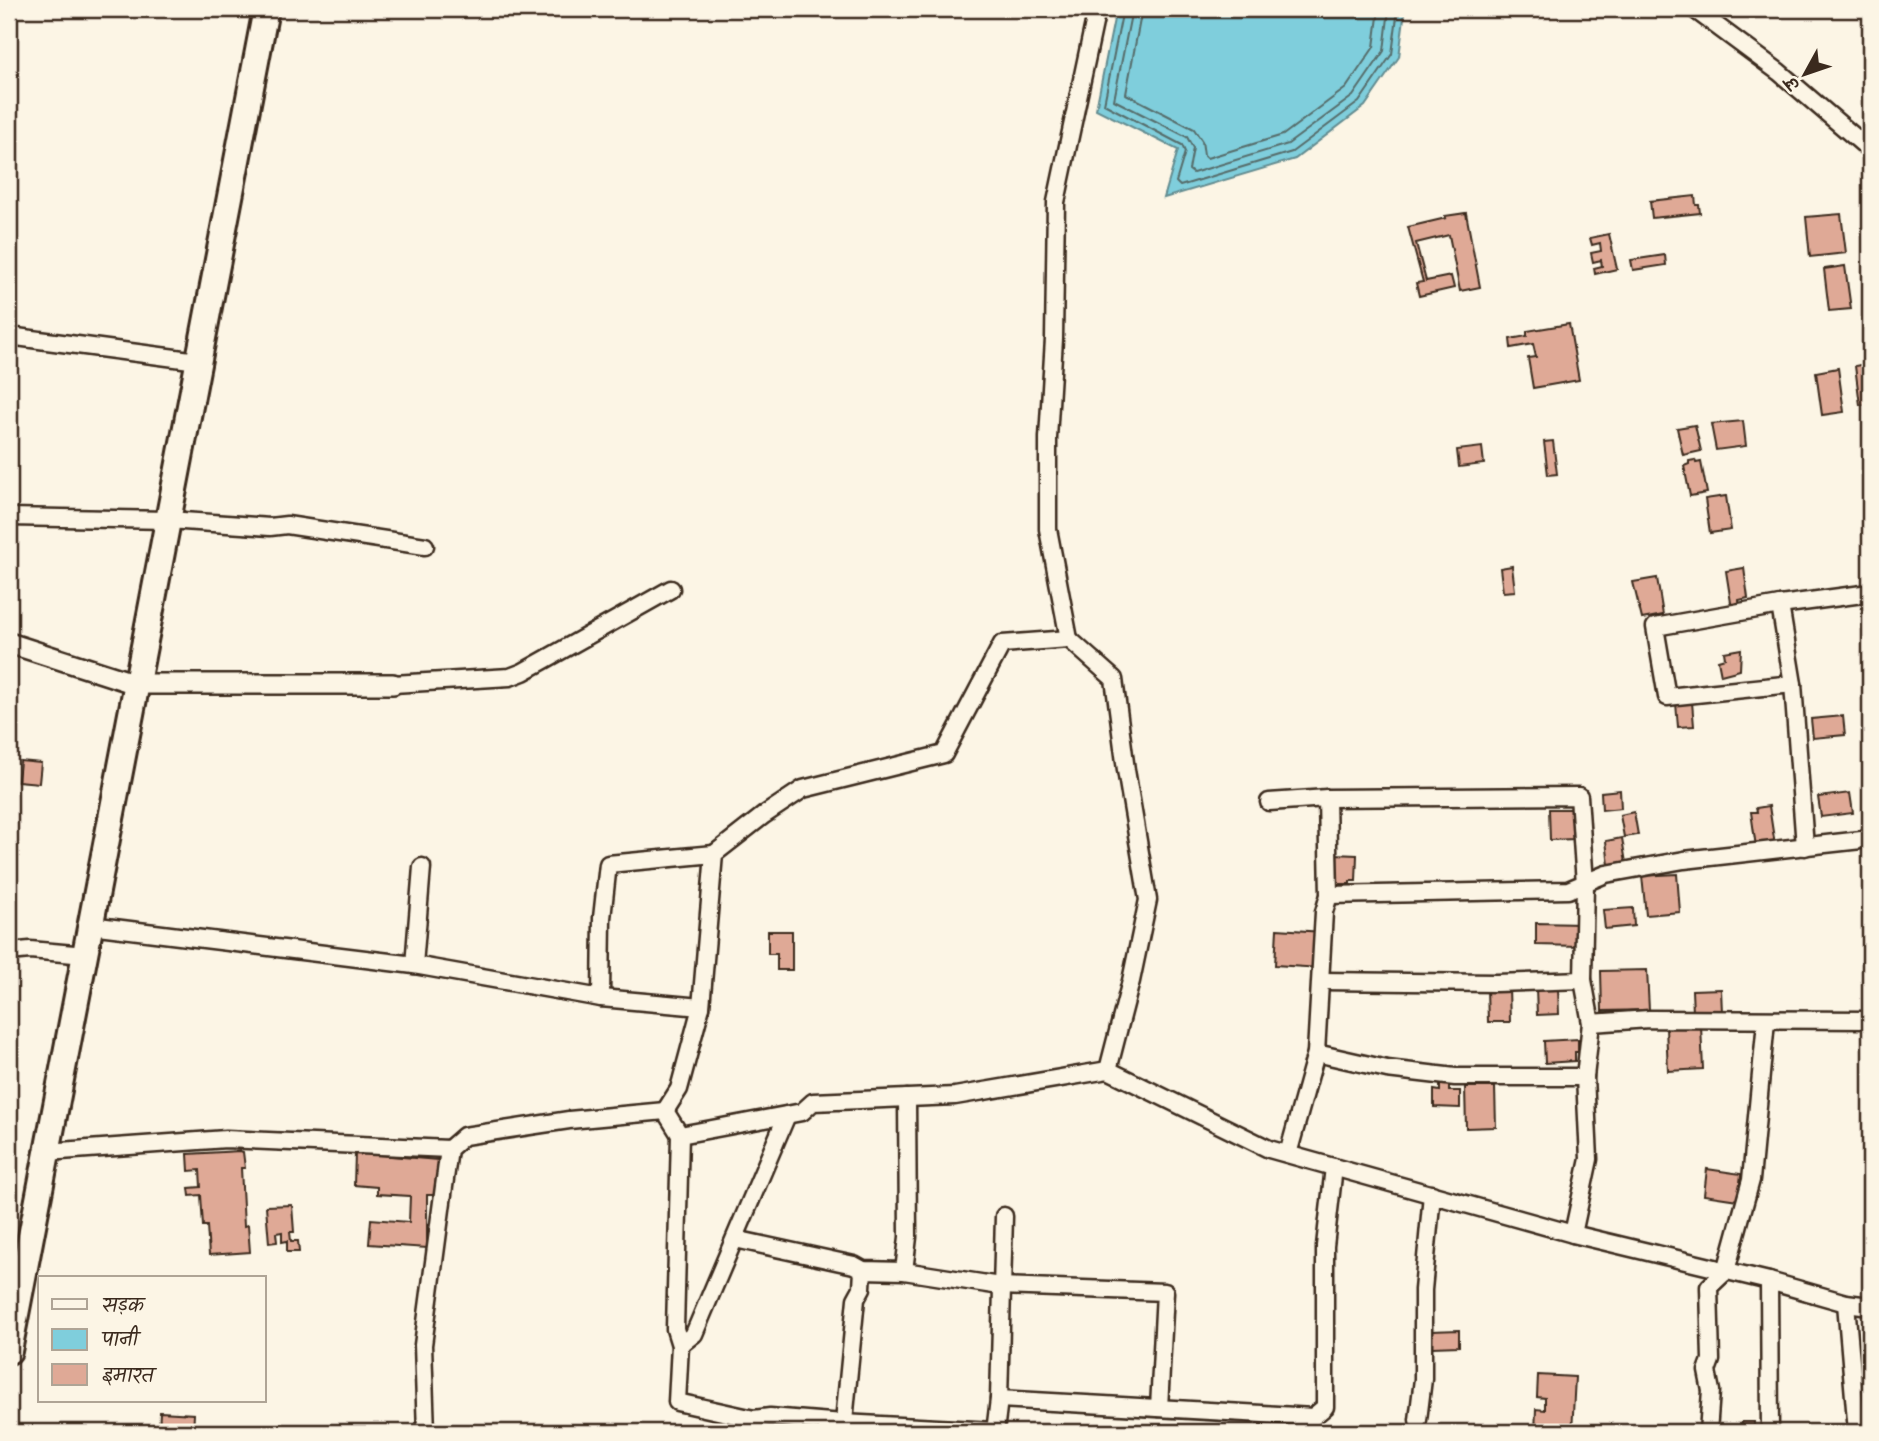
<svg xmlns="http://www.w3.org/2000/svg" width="1879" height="1441" font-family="Kalam,'Playpen Sans Deva',sans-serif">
<rect width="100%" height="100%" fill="#fcf5e5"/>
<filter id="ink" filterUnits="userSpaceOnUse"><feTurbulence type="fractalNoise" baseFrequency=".0143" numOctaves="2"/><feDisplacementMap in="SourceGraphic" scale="14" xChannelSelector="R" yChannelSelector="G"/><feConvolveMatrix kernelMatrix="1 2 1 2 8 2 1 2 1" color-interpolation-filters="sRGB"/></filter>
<g filter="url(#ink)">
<!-- water -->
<path fill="#7fcedc" stroke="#648c90" stroke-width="2" d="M1116 9H1404L1405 10 1399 57 1365 106 1295 159 1164 198 1178 150 1096 109Z"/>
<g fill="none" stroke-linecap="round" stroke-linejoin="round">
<!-- shore -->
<g stroke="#566c6a" stroke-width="2">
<path d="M1123 9 1104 104 1182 145 1185 152 1176 182 1180 186 1292 152 1359 102 1392 54 1398 9"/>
<path d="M1132 9 1114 100 1187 137 1193 148 1189 170 1193 173 1288 144 1353 96 1384 51 1389 9"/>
<path d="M1142 9 1126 94 1194 129 1202 141 1204 155 1207 158 1283 135 1346 88 1374 47 1379 9"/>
</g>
</g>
<!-- building -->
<g fill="#dfa996" stroke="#3b2a1e" stroke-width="2">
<path d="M1695 196 1696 205H1699L1700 213 1652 218 1650 201Z"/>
<path d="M1466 213 1480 287 1460 291 1449 235 1416 243 1426 281 1451 276 1454 288 1419 296 1416 283 1423 282 1408 227 1446 218 1445 216Z"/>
<path d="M1841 214 1846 253 1810 257 1806 217Z"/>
<path d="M1609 234 1617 269 1595 274 1594 268 1602 266 1601 260 1593 262 1591 253 1601 251 1600 243 1592 245 1590 238Z"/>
<path d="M1665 255 1666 265 1633 270 1631 260Z"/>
<path d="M1845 266 1851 309 1829 311 1824 269Z"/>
<path d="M1569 324 1579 380 1533 388 1528 358 1536 357 1533 344 1511 348 1510 339 1527 336V331Z"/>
<path d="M1870 363V404L1860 405 1855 366Z"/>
<path d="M1838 368 1844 412 1822 415 1816 372Z"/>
<path d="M1743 421 1746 446 1716 450 1711 424Z"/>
<path d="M1695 425 1701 451 1683 455 1677 428Z"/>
<path d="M1553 441 1557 474 1548 475 1544 442Z"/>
<path d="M1482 447 1484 464 1459 467 1457 450Z"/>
<path d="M1695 460 1696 463 1701 462 1707 493 1690 496 1684 466 1689 464V461Z"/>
<path d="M1726 496 1731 530 1710 533 1705 499Z"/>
<path d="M1512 566 1515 591 1503 592 1500 568Z"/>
<path d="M1744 568 1748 598 1739 600 1740 608 1732 609 1726 571Z"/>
<path d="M1657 578 1663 615 1642 619 1633 582Z"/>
<path d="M1741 649 1740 670 1721 675 1718 660 1725 658 1724 652Z"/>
<path d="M1692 702 1694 726 1678 727 1676 703Z"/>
<path d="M1843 716 1845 735 1813 738 1811 719Z"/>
<path d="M20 761 41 763 39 783 18 781Z"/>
<path d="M1620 790 1621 808 1602 810 1601 792Z"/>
<path d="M1850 793 1853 813 1821 817 1818 797Z"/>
<path d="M1769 806 1775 845 1756 847 1751 812H1757L1756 808Z"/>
<path d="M1549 809H1574L1575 839 1550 840Z"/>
<path d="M1634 812 1638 835 1624 837 1620 815Z"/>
<path d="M1622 838 1626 863 1609 865 1606 841Z"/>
<path d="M1334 854 1357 855 1356 881H1350V884H1337V870H1334Z"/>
<path d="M1677 874 1680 912 1646 915 1642 876Z"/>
<path d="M1633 908 1634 926 1605 929 1603 910Z"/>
<path d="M1536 923 1581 924 1580 946 1536 945Z"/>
<path d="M1277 929 1323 932 1320 968 1275 965Z"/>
<path d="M768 931H792V970H777V954H768Z"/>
<path d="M1647 970 1649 1010 1602 1011 1601 971Z"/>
<path d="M1509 987 1510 1022H1488L1487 988Z"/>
<path d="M1558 987 1559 1014 1537 1015 1536 988Z"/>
<path d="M1721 989 1722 1012 1693 1013 1692 990Z"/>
<path d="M1701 1026 1703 1069 1668 1071 1666 1028Z"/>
<path d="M1578 1039V1052H1575V1061L1545 1063 1544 1041Z"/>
<path d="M1440 1084 1449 1085V1091H1460V1108L1434 1107V1090L1440 1091Z"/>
<path d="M1465 1087H1495L1496 1127 1466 1128Z"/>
<path d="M240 1151 243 1152 245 1168H241L244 1226 248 1225 250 1252 209 1255 207 1226H203L201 1195 190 1196 189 1188 201 1187 200 1170 189 1171 188 1154Z"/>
<path d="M355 1153 438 1160 436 1195H427V1248L369 1244 371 1219 409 1222 410 1196 377 1194V1187L354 1185Z"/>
<path d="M1707 1169 1741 1174 1738 1200 1704 1195Z"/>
<path d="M292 1205 294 1232H290L291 1241H298L299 1252H287V1241L282 1242V1232L276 1233 277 1242 269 1243 266 1206Z"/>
<path d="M1459 1330V1346L1432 1347 1431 1331Z"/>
<path d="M1538 1375 1575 1377 1572 1432H1535L1536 1409 1545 1410V1398L1537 1397Z"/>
<path d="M160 1412 194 1414 193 1432H159Z"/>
<path d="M1742 1422H1754V1429H1768V1432H1738V1429L1742 1430Z"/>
</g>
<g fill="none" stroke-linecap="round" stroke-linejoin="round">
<!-- minor casing -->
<g stroke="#3b2a1e" stroke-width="21">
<g id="minor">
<path d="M1694 9 1779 72 1870 150"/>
<path d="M9 336 198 361"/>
<path d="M9 517 168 520 270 527 287 525 425 546"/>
<path d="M1780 605 1793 684 1805 847"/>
<path d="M1069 639 1048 529V438L1054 339 1056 202 1097 9"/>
<path d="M393 684 510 677 523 672 671 589"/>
<path d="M1793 684 1667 697 1655 627 1780 605 1870 593"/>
<path d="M1269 802 1327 798 1579 796 1585 884 1583 980 1591 1023 1585 1077 1589 1159 1573 1234"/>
<path d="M1329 895 1568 890 1606 874 1684 860 1870 839"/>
<path d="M90 925 414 965 601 998 701 1007"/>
<path d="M9 952 30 950 85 955"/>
<path d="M414 965 422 867"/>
<path d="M1321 981 1496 983 1583 980"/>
<path d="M601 998 602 918 608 864 714 854"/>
<path d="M1591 1023 1649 1019 1870 1020"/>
<path d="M1316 1053 1387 1069 1455 1077H1585"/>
<path d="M665 1111 679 1089 701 1007 714 854 764 815 803 789 944 754 1002 644 1069 639 1114 679 1126 770 1148 900 1131 981 1108 1070"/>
<path d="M680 1135 675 1329 680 1345 677 1402 754 1419 770 1417 843 1423 995 1431"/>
<path d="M47 1152 226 1139 449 1149"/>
<path d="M1288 1154 1316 1053 1324 912 1329 895 1327 798"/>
<path d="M735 1239 854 1265 863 1270 904 1271 1000 1286 1165 1292 1159 1408"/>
<path d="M904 1271 908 1237 907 1098"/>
<path d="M1769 1281 1770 1432"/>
<path d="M1846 1303 1857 1432"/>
<path d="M680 1345 694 1334 787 1115"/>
<path d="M999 1399 1313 1417 1325 1407V1246L1334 1167"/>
<path d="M1418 1420 1423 1379V1290L1432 1194"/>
<path d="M426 1432 423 1345 449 1149 464 1136 569 1120 665 1111 680 1135 802 1112 813 1102 955 1096 1108 1070 1269 1149 1573 1234 1769 1281 1846 1303 1870 1306"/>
<path d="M843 1432 856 1299 862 1288 863 1270"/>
<path d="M995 1432 999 1399 1004 1216"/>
<path d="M1708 1432 1711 1391 1707 1371 1711 1360 1709 1287 1726 1271 1751 1180 1766 1021"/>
</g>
</g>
<!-- tertiary casing -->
<g stroke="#3b2a1e" stroke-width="24">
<path id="tertiary" d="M9 643 136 684H393"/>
</g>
<!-- primary casing -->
<g stroke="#3b2a1e" stroke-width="30">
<path id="primary" d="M9 1351 266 9"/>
</g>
<!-- minor -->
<use href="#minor" stroke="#fcf5e5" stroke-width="16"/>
<!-- tertiary -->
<use href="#tertiary" stroke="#fcf5e5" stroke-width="19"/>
<!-- primary -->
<use href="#primary" stroke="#fcf5e5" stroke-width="24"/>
</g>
</g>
<!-- margin -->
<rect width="1879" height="1441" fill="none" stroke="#fcf5e5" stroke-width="35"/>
<rect x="18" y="18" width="1844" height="1406" fill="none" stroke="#3b2a1e" stroke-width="2.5" filter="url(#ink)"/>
<!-- legend -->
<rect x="38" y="1276" width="228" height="126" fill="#fcf5e5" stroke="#afa495" stroke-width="2"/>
<rect x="52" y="1299" width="35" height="10" fill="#fcf5e5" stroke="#afa495" stroke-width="2"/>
<text x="102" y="1312" font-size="21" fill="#3b2a1e">सड़क</text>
<rect x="52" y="1329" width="35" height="21" fill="#7fcedc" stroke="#afa495" stroke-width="2"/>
<text x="102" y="1346" font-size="21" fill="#3b2a1e">पानी</text>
<rect x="52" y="1364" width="35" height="21" fill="#dfa996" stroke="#afa495" stroke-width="2"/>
<text x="102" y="1382" font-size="21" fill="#3b2a1e">इमारत</text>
<!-- north arrow -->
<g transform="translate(1805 74) rotate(230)" stroke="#fcf5e5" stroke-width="5" paint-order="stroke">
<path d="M0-5L12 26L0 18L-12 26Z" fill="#3b2a1e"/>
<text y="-10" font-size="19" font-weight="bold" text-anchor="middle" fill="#3b2a1e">उ</text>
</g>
</svg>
